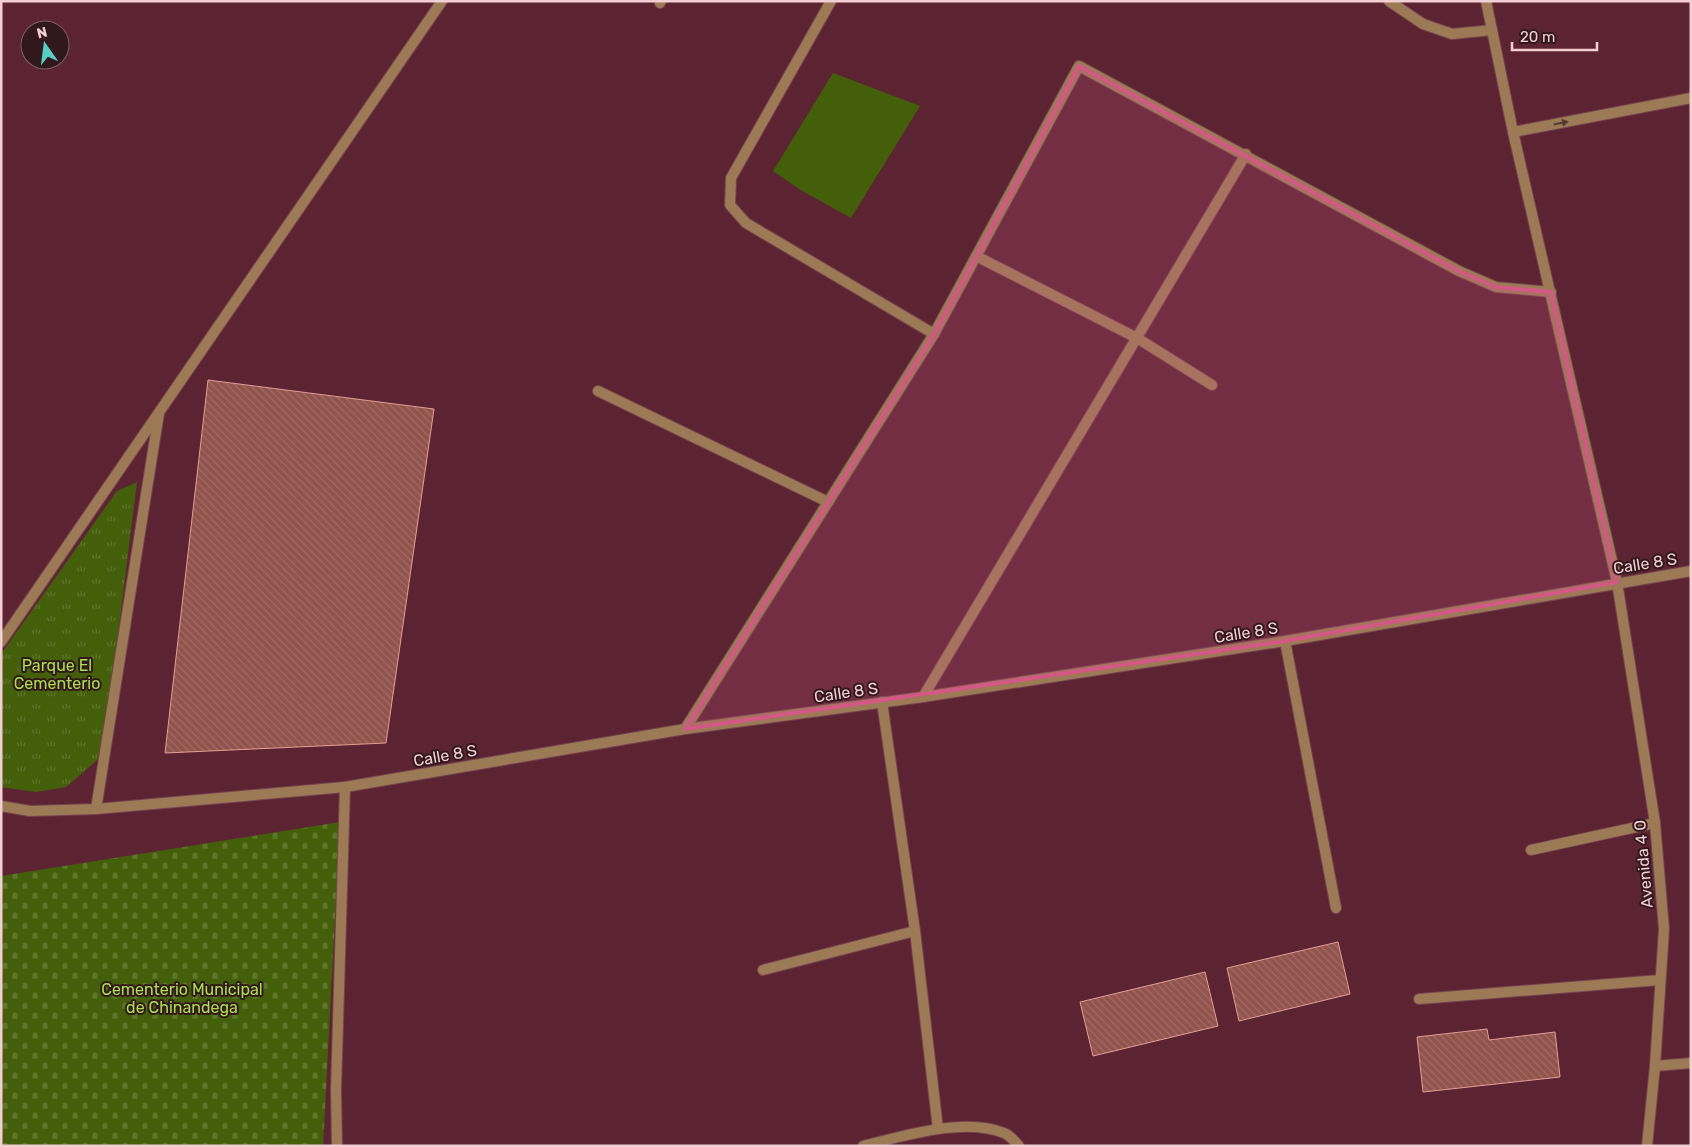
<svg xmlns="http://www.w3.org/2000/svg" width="1692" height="1147" font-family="Rubik,sans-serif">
<defs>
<pattern id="cemetery-stones" width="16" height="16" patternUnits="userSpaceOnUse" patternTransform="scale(1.25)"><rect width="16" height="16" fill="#445f09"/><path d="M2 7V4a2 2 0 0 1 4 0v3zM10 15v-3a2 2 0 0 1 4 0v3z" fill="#5f752c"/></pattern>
<pattern id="park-tufts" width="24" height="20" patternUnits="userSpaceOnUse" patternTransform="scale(1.25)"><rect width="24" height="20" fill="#445f09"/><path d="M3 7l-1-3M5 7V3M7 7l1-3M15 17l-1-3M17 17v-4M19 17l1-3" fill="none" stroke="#5f752c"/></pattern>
<pattern id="building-back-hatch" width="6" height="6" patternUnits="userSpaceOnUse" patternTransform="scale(1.25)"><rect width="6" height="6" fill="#91534c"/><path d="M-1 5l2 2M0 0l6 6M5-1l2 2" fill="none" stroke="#a16b65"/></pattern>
</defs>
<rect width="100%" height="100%" fill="#5c2432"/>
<!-- cemetery -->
<path fill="url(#cemetery-stones)" d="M340 822 323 1146H1V876Z"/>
<!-- park -->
<path fill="url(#park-tufts)" d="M137 482 103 755 66 787 36 792 1 787V654L117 491Z"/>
<!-- garden -->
<path fill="#445f09" d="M833 73 920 106 851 218 799 189 773 171Z"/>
<!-- building -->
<g fill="url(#building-back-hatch)" stroke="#e39e95">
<path d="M208 380 434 409 386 743 165 753Z"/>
<path d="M1338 942 1350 994 1239 1021 1227 968Z"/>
<path d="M1205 972 1218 1026 1093 1056 1080 1002Z"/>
<path d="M1487 1029 1489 1040 1555 1032 1560 1077 1423 1092 1417 1037Z"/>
</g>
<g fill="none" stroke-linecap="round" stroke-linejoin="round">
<!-- lane casing -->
<g stroke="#77434f" stroke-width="12">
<path id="lane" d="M1285 641 1336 908"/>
</g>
<!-- street casing -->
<g stroke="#77434f" stroke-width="12">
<g id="street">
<path d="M831 1 731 178 730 205 746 223 934 334"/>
<path d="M1389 1 1423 24 1452 34 1492 30"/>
<path d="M1486 1 1513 132 1617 582 1655 823 1664 929 1655 1066 1647 1146"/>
<path d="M660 3 661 1"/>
<path d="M1513 132 1691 98"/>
<path d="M976 256 1137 338 1212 385"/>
<path d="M598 391 828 502"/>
<path d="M1 642 442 1"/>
<path d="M923 697 1246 154"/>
<path d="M882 702 915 931 938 1129"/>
<path d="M685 729 934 334 1079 66 1459 271 1496 287 1551 292"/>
<path d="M1 806 30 811 96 809 345 787 685 729 923 697 1285 641 1691 571"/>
<path d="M96 809 159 413"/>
<path d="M1531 850 1655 823"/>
<path d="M763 970 915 931"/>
<path d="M1419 999 1660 980"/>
<path d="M1655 1066 1691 1063"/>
<path d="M337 1146 336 1090 345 787"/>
<path d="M863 1146C904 1136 963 1117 1004 1133 1010 1135 1015 1142 1019 1146"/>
</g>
</g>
<!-- lane -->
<use href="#lane" stroke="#9d7a56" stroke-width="10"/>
<!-- street -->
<use href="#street" stroke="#9d7a56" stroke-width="10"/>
</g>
<!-- one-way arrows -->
<defs><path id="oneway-solid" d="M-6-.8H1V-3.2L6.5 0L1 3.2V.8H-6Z" transform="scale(1.25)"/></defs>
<use fill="#573a31" href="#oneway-solid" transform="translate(1561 123) rotate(-11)"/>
<!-- marked area -->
<path fill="#d35885" fill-opacity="0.2" stroke="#d35885" stroke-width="4" stroke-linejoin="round" d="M1079 66 1459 271 1496 287 1551 292 1617 582 1285 641 685 729 934 334Z"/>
<g text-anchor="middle" stroke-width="4" stroke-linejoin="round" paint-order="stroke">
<!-- street labels -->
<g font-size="16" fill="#f3ced4" stroke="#31181d">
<text transform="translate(1645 563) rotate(-9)" y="6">Calle 8 S</text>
<text transform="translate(1246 632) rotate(-9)" y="6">Calle 8 S</text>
<text transform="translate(846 692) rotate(-8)" y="6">Calle 8 S</text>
<text transform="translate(445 755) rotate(-10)" y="6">Calle 8 S</text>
<text transform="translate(1643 864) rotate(-95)" y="6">Avenida 4 O</text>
</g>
<!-- park labels -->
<g font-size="16" fill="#abdf50" stroke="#31181d">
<text x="57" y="671">Parque El<tspan x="57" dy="18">Cementerio</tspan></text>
<text x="182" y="995">Cementerio Municipal<tspan x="182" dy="18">de Chinandega</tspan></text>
</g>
</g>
<!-- border -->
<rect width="1692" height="1147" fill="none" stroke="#f3ced4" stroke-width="5"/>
<!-- north arrow -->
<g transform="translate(45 45) rotate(346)"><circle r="24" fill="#31181d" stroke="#7f6166"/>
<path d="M0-4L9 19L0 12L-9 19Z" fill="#56cec3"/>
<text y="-8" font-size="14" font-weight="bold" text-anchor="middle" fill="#f3ced4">N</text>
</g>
<!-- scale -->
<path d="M1512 42v8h85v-8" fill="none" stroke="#f3ced4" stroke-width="2.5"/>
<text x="1520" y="42" font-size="15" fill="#f3ced4" stroke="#31181d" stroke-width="4" paint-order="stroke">20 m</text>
</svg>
